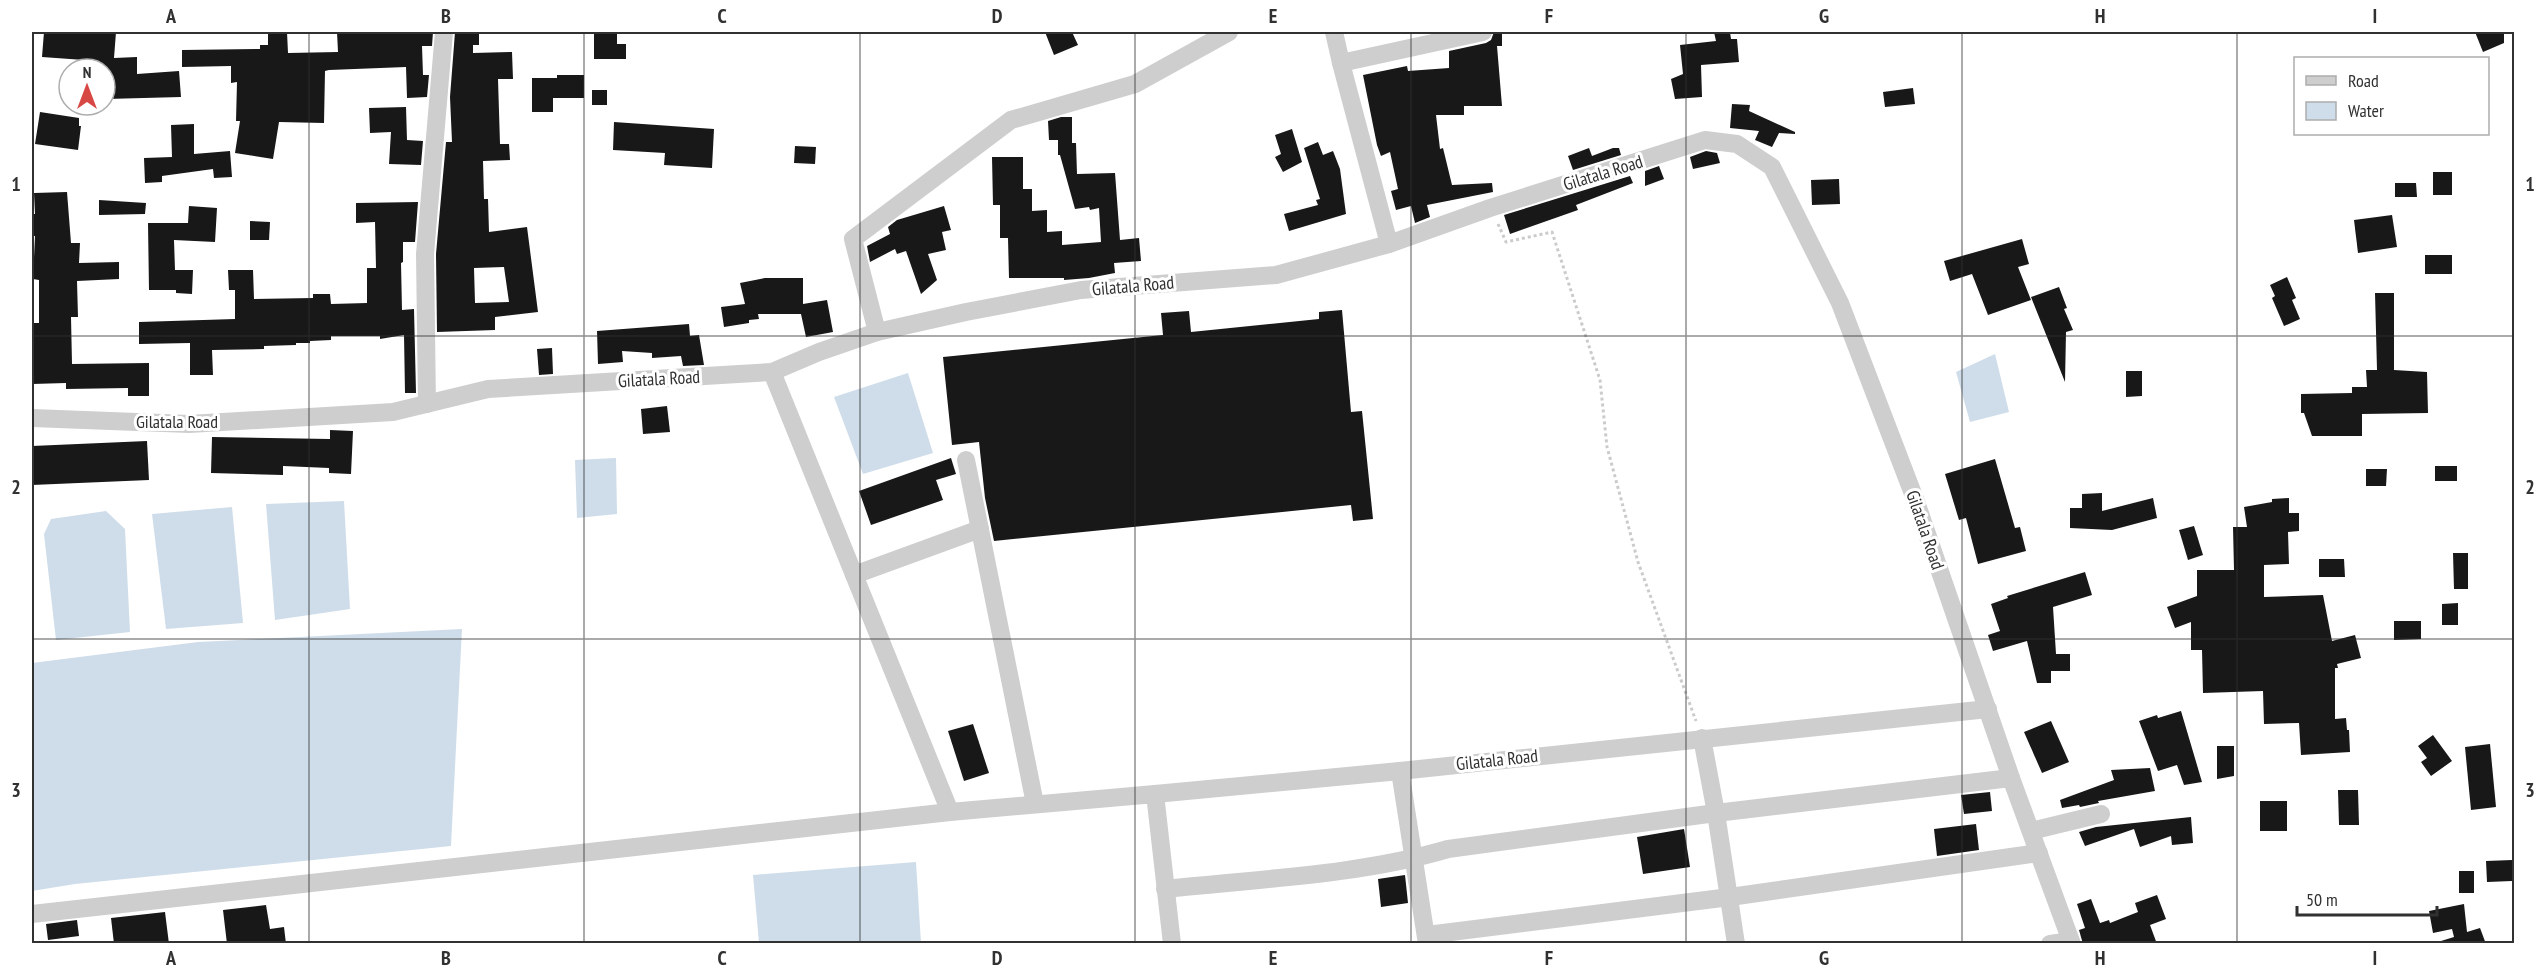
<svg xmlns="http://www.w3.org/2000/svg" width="2546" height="975" font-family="'PT Sans Narrow',sans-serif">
<rect width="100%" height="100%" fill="#fff"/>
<!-- water -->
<g fill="#cfddea">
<path d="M1995 354 2009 412 1970 422 1956 372Z"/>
<path d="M908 373 933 453 863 474 834 397Z"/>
<path d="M616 458 617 514 577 518 575 460Z"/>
<path d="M344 501 350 609 275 620 266 504Z"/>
<path d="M232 507 243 623 166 629 152 514Z"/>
<path d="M106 511 125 529 130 632 56 640 44 534 51 519Z"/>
<path d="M462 629 451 846 75 884 32 891V663L198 642Z"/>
<path d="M916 862 921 943H759L753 875Z"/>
</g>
<!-- building -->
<g fill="#181818" fill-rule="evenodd">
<path d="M44 32H116L114 58 137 57V74L179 71 181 97 106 99 107 69 84 67V60L42 57Z"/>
<path d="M268 32H287L288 53 338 52 337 32H433L432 46H422L423 75H429L427 97 407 98 406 67 329 70 325 71 324 123 279 122 273 159 235 153 240 121H236L237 82 231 83V66L182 67V50L260 49V45H268Z"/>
<path d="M455 32H479V45H473V53L512 52 513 79H498L500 144H509L510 160 483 161 484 199H488L489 232 527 227 538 312 495 317V330L437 332 436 254 446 142H452L450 97ZM504 267 509 302 475 303 474 268Z"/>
<path d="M594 32H617V44H626V59H594Z"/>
<path d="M1045 32H1072L1078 45 1054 55Z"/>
<path d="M1494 32H1502V46H1497L1502 106H1464V115H1436L1440 149 1443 148 1452 185 1492 183 1493 192 1427 205 1430 217 1415 223 1411 206 1396 210 1391 191 1398 189 1390 152 1381 156 1377 145 1363 75 1407 66 1408 71 1449 68V51L1486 43 1491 40Z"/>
<path d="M1714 32H1730L1731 39H1737L1739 62 1701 65 1702 97 1675 99 1671 79 1683 74 1680 45 1716 41Z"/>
<path d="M2475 32H2504V43L2483 52Z"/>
<path d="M557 75H584V98H553V112H532V78H557Z"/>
<path d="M1913 88 1915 104 1885 107 1883 92Z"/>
<rect x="592" y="90" width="15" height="15"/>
<path d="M1732 104 1750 105 1749 111 1795 132V134L1779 133 1772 147 1755 140 1759 131 1730 128Z"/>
<path d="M406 107 407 140 423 141 421 165 389 164 391 132 370 133 369 108Z"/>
<path d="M40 112 79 118V126H81L78 150 35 144Z"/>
<path d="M1061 117H1072V143H1076L1077 174 1115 173 1120 240 1139 238 1141 261 1114 263 1115 273 1089 278 1064 280V278H1009L1008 238H1000V205H993L992 157H1023V189H1032V211L1047 210V232L1062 231V245L1101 242 1099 208 1090 210 1089 207 1075 209 1060 155H1058V140H1049L1048 121Z"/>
<path d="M614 122 714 129 712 168 664 165 665 153 613 150Z"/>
<path d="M194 124V154L230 151 232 177 214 178 213 169 162 176V182L145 183 144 158 172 157 171 125Z"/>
<path d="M1292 129 1302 162 1283 172 1275 157 1281 154 1275 135Z"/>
<path d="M1318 142 1323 155 1333 151 1340 169 1346 214 1289 231 1284 214 1318 205 1316 200 1320 199 1304 148Z"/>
<path d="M795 146 816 147 815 164 794 163Z"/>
<path d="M1589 148 1592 156 1613 148H1619L1621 155 1573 170 1568 156Z"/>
<path d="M1706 151 1717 153 1720 163 1693 169 1690 157Z"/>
<path d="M1659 166 1664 179 1645 186V171Z"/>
<rect x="2433" y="172" width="19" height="23"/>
<path d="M1630 176 1633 183 1576 205 1578 210 1510 234 1504 215Z"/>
<path d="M1839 179 1840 204 1812 205 1811 180Z"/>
<path d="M2395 183H2416L2417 197H2395Z"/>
<path d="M67 192 71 243H80L79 263 119 262V279L77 281 78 317H71L72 364 149 363V396H128V388L66 389V383L32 384 33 323H39V280L33 279 35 236H32V214H35L34 193Z"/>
<path d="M99 200 146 203 145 214 99 215Z"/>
<path d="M418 202 415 242H403V262L401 263 402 310 414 309 416 393H405L404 335 380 339V336H331V340L310 341V343H296V345L264 346V349L212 350 213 375H190V343L139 344V322L235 319V290H229L228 270H253L254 299 313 298V294H330L331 304 367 303V268H376L375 222 356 223V203Z"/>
<path d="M189 206 217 208 215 242 174 240 175 270H193L192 294 176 293V290H149L148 223H188Z"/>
<path d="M944 206 951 230 942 232 946 250 928 254 937 280 921 294 906 251 897 254 895 249 870 262 867 246 890 234 888 227 897 220Z"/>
<path d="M2392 215 2397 247 2358 253 2354 220Z"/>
<path d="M250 221 270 222 269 240H250Z"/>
<path d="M2022 239 2029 264 2018 267 2031 300 1988 315 1972 274 1950 281 1944 261Z"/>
<rect x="2425" y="255" width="27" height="19"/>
<path d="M2287 277 2296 298 2292 300 2300 319 2284 326 2272 298 2275 296 2270 285Z"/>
<path d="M765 278H803V304L827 300 833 332 806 337 801 314H758L759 319 749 320V323L724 327 721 307 745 304 740 283Z"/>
<path d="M2059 287 2067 308 2064 309 2073 330 2066 332 2065 382 2031 297Z"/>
<path d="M2375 293H2394V370L2427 372 2428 413 2362 414V436H2312L2304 413H2301V394L2352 393V387H2367L2366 370H2377Z"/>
<path d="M1342 310 1351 412 1362 411 1373 519 1353 521 1351 505 994 541 985 498 979 442 952 445 943 357 1163 335 1161 313 1189 311 1191 332 1319 319V312Z"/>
<path d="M689 324 690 336 699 335 704 365 683 366 681 356 652 358V353L622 351 623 362 598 364 597 331Z"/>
<path d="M552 348 553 374 539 375 537 349Z"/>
<path d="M2126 371H2142V396L2126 397Z"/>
<path d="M667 406 670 432 643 434 641 409Z"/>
<path d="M330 430 353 431 351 474 329 473V468L283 466V475L211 473 212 437 330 439Z"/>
<path d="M147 441 149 480 32 485V446Z"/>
<path d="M951 458 956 474 936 480 943 500 871 525 859 491Z"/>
<path d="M1995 459 2015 528 2020 527 2026 551 1978 564 1966 518 1959 520 1945 474Z"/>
<rect x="2435" y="466" width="22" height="15"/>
<path d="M2366 469H2387L2386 486H2366Z"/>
<path d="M2102 493V511L2153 498 2157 518 2112 530 2070 528V508H2082V494Z"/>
<path d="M2289 498V513H2299V531L2288 532 2289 564 2264 565V597L2323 595 2332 641 2355 635 2361 658 2337 664 2338 668H2335V719L2346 718 2347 730H2349L2350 752 2301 755 2299 723 2264 724 2263 691 2203 693 2202 650H2191V622L2175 628 2167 607 2197 596V570H2234L2233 527H2247L2244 507 2272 502V499Z"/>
<path d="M2194 526 2203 555 2188 560 2179 530Z"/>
<path d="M2453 553H2468V589H2454Z"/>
<path d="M2319 559H2344L2345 577H2319Z"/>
<path d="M2085 572 2092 595 2053 607 2056 654H2070V671H2051V683H2037L2027 641 1993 651 1988 635 2000 631 1991 604 2008 598 2007 596Z"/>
<path d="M2458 603V625H2442V604Z"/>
<path d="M2394 621H2421V639L2394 640Z"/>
<path d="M2181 711 2202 782 2184 785 2177 765 2158 771 2139 721 2157 715 2158 718Z"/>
<path d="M2051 721 2069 762 2042 773 2024 732Z"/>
<path d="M973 724 989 773 964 781 948 731Z"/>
<path d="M2433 735 2452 761 2431 776 2421 762 2427 758 2418 746Z"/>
<path d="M2490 744 2496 807 2471 810 2465 747Z"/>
<path d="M2217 746H2234V776L2217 779Z"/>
<path d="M2150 768 2155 791 2098 801 2099 803 2080 807 2079 805 2062 808 2060 800 2114 780 2111 770Z"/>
<path d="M2338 790H2358L2359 825H2339Z"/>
<path d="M1990 792 1992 811 1964 814 1961 795Z"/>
<rect x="2260" y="801" width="27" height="30"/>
<path d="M2191 817 2193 843 2172 845 2171 836 2140 847 2134 829 2085 846 2079 832 2096 827Z"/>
<path d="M1976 824 1979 850 1937 856 1934 829Z"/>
<path d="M1684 829 1690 867 1643 874 1637 837Z"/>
<path d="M2512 860V881L2487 882 2486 861Z"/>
<rect x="2459" y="871" width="15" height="22"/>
<path d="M1405 875 1408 903 1381 907 1378 879Z"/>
<path d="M2157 895 2166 919 2150 925 2157 944H2083L2079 930 2085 928 2077 904 2091 899 2100 923 2109 920 2110 923 2138 912 2135 903Z"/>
<path d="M2464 904 2467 932 2480 928 2486 944H2442L2441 941 2454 937 2452 929 2433 933 2429 911Z"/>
<path d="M266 905 270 929 284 927 286 944H227L223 910Z"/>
<path d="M165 912 169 944H114L111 918Z"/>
<path d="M77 920 79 936 48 940 46 924Z"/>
</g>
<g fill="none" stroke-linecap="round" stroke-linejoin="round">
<!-- path -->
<path stroke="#cbcbcb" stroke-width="3" stroke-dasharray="3 3" stroke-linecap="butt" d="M1498 224 1506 242 1552 232 1600 380 1607 447 1638 562 1696 721"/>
<!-- minor -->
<g stroke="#cecece" stroke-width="18">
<path d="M1334 32 1341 63"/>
<path d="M1389 244 1341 63 1483 32"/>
<path d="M877 332 853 239 1011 120 1135 84 1229 32"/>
<path d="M772 372 950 812"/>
<path d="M427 404 425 254 444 32"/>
<path d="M32 418 189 424 393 412 488 389 772 372 819 352 877 332 966 312 1081 290 1276 275 1389 244 1490 208 1705 140 1737 144 1772 167 1840 303 1915 499 2011 778"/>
<path d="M966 460 1035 804"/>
<path d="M854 575 980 529"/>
<path d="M1702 738 1716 813 1736 944"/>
<path d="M1400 771 1427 944"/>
<path d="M1155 794 1400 771 1988 709"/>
<path d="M2031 831 2101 814"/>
<path d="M1165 889C1257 879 1360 875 1448 849L1716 813 2011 778 2072 944"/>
<path d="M32 914 950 812 1155 794 1172 944"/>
<path d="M1427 935 1730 897 2039 853"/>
<path d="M2050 944 2071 941"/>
</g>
</g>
<!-- grid -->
<path fill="none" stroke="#313131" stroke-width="1.5" stroke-opacity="0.55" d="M309 32V944M584 32V944M860 32V944M1135 32V944M1411 32V944M1686 32V944M1962 32V944M2237 32V944M32 336H2514M32 639H2514"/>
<g text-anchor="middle" stroke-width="6" stroke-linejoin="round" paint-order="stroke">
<!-- street labels -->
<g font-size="18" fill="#313131" stroke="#fff">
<text transform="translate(1603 173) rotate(-17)" y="6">Gilatala Road</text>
<text transform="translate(1133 286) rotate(-5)" y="6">Gilatala Road</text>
<text transform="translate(659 379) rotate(-3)" y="6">Gilatala Road</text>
<text x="177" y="428">Gilatala Road</text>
<text transform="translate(1925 530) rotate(71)" y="6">Gilatala Road</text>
<text transform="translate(1497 760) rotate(-6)" y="6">Gilatala Road</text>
</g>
</g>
<!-- border -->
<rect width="2546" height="975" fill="none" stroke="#ffffff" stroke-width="66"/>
<!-- legend -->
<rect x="2294" y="57" width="195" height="78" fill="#ffffff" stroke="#adadad" stroke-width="1.5"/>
<rect x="2306" y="76" width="30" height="9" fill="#cecece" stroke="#adadad" stroke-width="1.5"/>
<text x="2348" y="87" font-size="18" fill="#313131">Road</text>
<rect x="2306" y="102" width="30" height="18" fill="#cfddea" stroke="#adadad" stroke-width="1.5"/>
<text x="2348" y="117" font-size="18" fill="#313131">Water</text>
<!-- north arrow -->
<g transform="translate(87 87)"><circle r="28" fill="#ffffff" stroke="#adadad" stroke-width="1.5"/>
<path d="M0-4.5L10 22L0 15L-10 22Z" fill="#d74845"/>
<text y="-9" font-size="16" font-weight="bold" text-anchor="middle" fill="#313131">N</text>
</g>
<!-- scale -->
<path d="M2297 906v9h140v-9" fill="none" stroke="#313131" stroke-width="3"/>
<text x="2306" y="906" font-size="18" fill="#313131" stroke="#ffffff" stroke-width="4.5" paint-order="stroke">50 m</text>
<rect x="33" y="33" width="2480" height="909" fill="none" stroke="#313131" stroke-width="2"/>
<g font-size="20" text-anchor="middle" font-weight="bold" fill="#313131">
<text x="171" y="23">A</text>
<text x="446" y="23">B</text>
<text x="722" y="23">C</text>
<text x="997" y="23">D</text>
<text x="1273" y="23">E</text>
<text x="1549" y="23">F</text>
<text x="1824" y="23">G</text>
<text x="2100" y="23">H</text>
<text x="2375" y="23">I</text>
<text x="16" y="191">1</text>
<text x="2530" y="191">1</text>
<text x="16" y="494">2</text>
<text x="2530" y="494">2</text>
<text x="16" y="797">3</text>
<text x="2530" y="797">3</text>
<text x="171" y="965">A</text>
<text x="446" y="965">B</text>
<text x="722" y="965">C</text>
<text x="997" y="965">D</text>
<text x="1273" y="965">E</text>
<text x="1549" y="965">F</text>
<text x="1824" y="965">G</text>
<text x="2100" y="965">H</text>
<text x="2375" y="965">I</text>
</g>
</svg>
